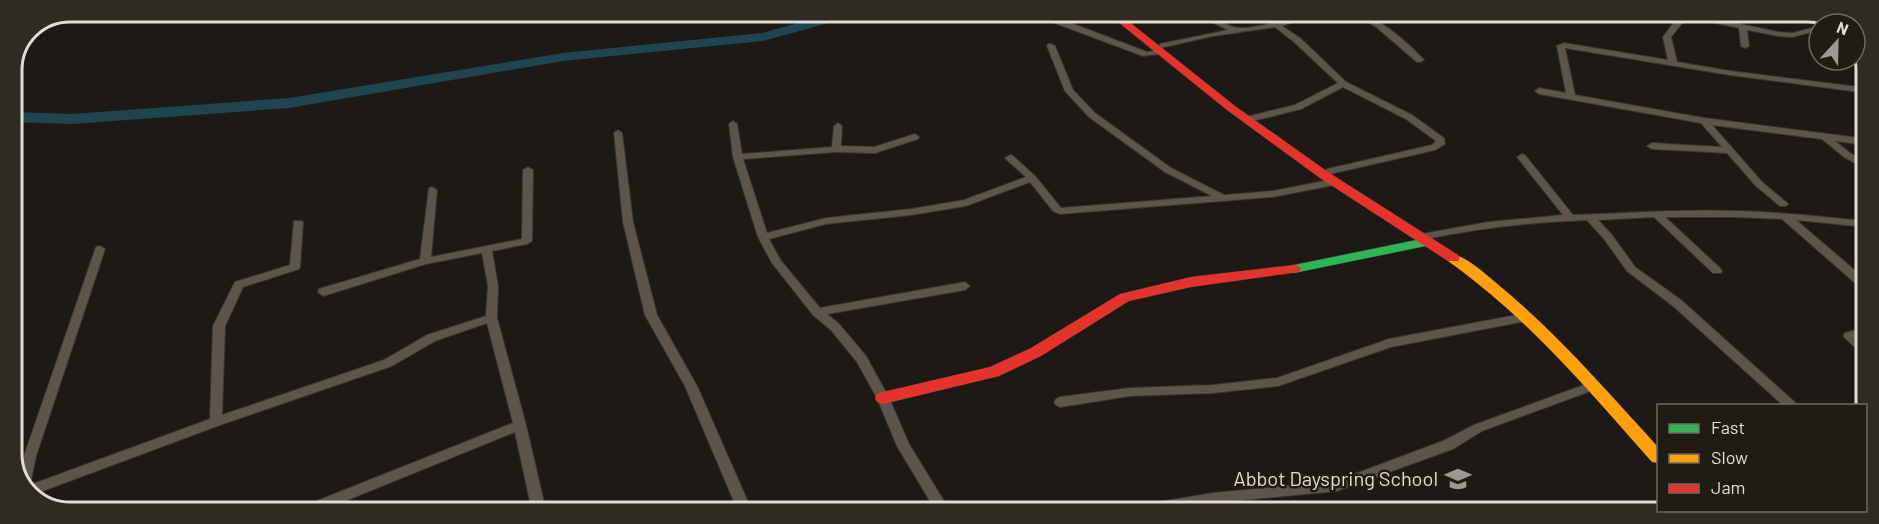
<svg xmlns="http://www.w3.org/2000/svg" width="1879" height="524" font-family="Barlow,sans-serif">
<rect width="100%" height="100%" fill="#1d1a16"/>
<g fill="none" stroke-linecap="round" stroke-linejoin="round">
<!-- river -->
<path fill="#1f464e" fill-rule="evenodd" d="M834 13H856L854 16 763 41 563 61 289 108 72 124 12 122V112L72 114 289 98 563 53 762 33Z"/>
<!-- street casing -->
<g stroke="#373532" stroke-width="2">
<g id="street">
<path d="M1194 13C1213 13 1224 27 1239 28 1257 29 1277 21 1294 17 1311 13 1329 13 1346 13L1296 21 1282 26 1300 38 1346 82 1412 115 1444 138 1445 144 1435 150 1330 174 1327 173 1325 171 1327 169 1432 145 1436 141 1406 119 1343 87 1301 109 1253 121 1250 120V116L1295 105 1338 83 1294 42 1275 27 1213 36 1160 48V44L1228 30Z"/>
<path d="M1350 13C1376 13 1406 41 1424 60L1420 62H1417L1375 26Z"/>
<path d="M1680 14H1693L1778 32 1793 33 1819 26V30L1793 37 1778 36 1747 30 1749 46 1745 48 1741 46 1739 28 1687 17 1671 37 1677 62 1730 71 1867 88V93L1730 75 1565 48 1575 95 1704 118 1867 139V145L1835 141 1850 153 1866 162V169L1844 157 1822 139 1712 125 1762 182 1786 202 1788 204 1786 206H1780L1756 186 1727 153 1652 149 1647 146 1652 143 1722 147 1701 123 1539 94 1535 91 1539 88 1566 93 1557 46 1564 43 1668 60 1663 37Z"/>
<path d="M1817 14H1823L1829 17 1823 18Z"/>
<path d="M1044 15H1050L1147 52 1159 50 1163 52 1159 54 1143 56 1044 19Z"/>
<path d="M1834 20 1839 23 1826 24Z"/>
<path d="M1048 44H1051L1055 46 1073 90 1095 113 1171 168 1224 195 1273 191 1334 179 1339 182 1334 185 1273 197 1060 214 1053 211 1030 182 966 206 911 215 826 224 769 239 781 261 820 308 965 282 970 286 965 290 827 314 839 324 866 356 889 398 909 444 950 511H936L897 446 877 398 857 362 831 330 813 315 772 263 758 237 733 157 729 124 733 121 737 124 742 154 832 147 834 126 838 123 842 126 841 146 874 147 915 134 919 137 918 139 875 153 836 152 743 159 767 233 826 218 911 209 964 200 1026 177 1007 160 1005 158 1010 155 1013 156 1035 176 1061 208 1212 196 1165 172 1089 117 1065 91 1047 46Z"/>
<path d="M618 130 622 133 633 222 657 315 697 386 752 511H738L685 386 645 315 623 222 614 133Z"/>
<path d="M1522 154 1525 155 1573 215C1629 213 1682 209 1738 211 1781 212 1823 217 1866 221V227L1796 220 1866 280V290L1862 289 1782 219 1737 217H1665L1721 269 1722 271 1721 273H1713L1654 217 1598 220 1612 235 1635 267 1681 300 1799 406H1784L1673 306 1627 271 1604 239 1587 220C1533 222 1479 228 1426 239L1422 238 1421 236 1422 234 1488 222 1563 215 1517 157Z"/>
<path d="M528 167 533 170 532 241 527 244 492 251 498 286 497 318 526 425 546 511H532L515 432 323 510H302L304 506 513 423 487 323 435 341 392 366 220 425 32 495C17 486 20 471 24 456L96 247 100 246 105 249 36 456 30 485 210 419 213 326 235 282 290 265 294 221H302L303 223 300 267 299 269 243 287 225 326 222 415 384 360 427 335 486 316 488 286 482 253 426 264 323 296 318 292 319 289 420 259 429 188 432 187 437 190 431 257 522 239 523 170Z"/>
<path d="M1527 313 1531 314 1533 317 1531 320 1391 347 1278 386 1213 393 1130 396 1060 407 1056 405 1054 402 1056 399 1060 397 1130 388 1213 385 1277 378 1389 339Z"/>
<path d="M1866 327V335L1858 337 1866 344V355L1862 354 1843 336 1845 333Z"/>
<path d="M1592 382 1596 383 1598 386 1596 389 1482 431 1453 449 1337 491 1213 503 1171 511H1135L1137 507 1142 505 1213 493 1336 481 1443 441 1474 425Z"/>
</g>
</g>
<!-- fast casing -->
<g stroke="#373532" stroke-width="1">
<g id="fast">
<path d="M1426 238 1431 239 1433 242 1431 245 1294 273 1287 269 1294 265Z"/>
<path d="M1701 510H1718L1719 512H1701Z"/>
</g>
</g>
<!-- slow casing -->
<g stroke="#373532" stroke-width="1">
<path id="slow" d="M1453 254C1468 258 1483 272 1495 282 1555 331 1606 390 1658 447V463L1652 462C1588 390 1527 317 1448 261L1446 258Z"/>
</g>
<!-- jam casing -->
<g stroke="#373532" stroke-width="1">
<g id="jam">
<path d="M1107 13H1118L1235 106 1328 172 1458 255 1460 258 1458 261H1448L1320 178 1227 110Z"/>
<path d="M1294 265 1299 266 1301 269 1299 272 1191 287 1129 301 1041 356 999 376 883 404 877 402 875 398 877 394 883 392 990 367 1031 348 1120 294 1191 277Z"/>
<path d="M1711 510H1729L1730 512H1711Z"/>
</g>
</g>
<!-- street -->
<use href="#street" fill="#5d554c" fill-rule="evenodd"/>
<!-- fast -->
<use href="#fast" fill="#30b455" fill-rule="evenodd"/>
<!-- slow -->
<use href="#slow" fill="#ff9f0a" fill-rule="evenodd"/>
<!-- jam -->
<use href="#jam" fill="#e5322d" fill-rule="evenodd"/>
</g>
<!-- icons -->
<defs>
<g id="school-bare" transform="scale(2.07)"><path d="M0-5L7-2L0 1L-7-2ZM-4 1L0 2.5L4 1V4Q0 6-4 4Z" fill="#9c9893" stroke="#201b13" stroke-width="2.5" paint-order="stroke"/></g>
</defs>
<g fill-rule="evenodd">
<use href="#school-bare" x="1458" y="479"/>
</g>
<g text-anchor="middle" stroke-width="5" stroke-linejoin="round" paint-order="stroke">
<!-- near-poi labels -->
<g font-size="20" fill="#e0dcd6" stroke="#201b13" text-anchor="end">
<text x="1438" y="486">Abbot Dayspring School</text>
</g>
</g>
<!-- crop -->
<path d="M0 0H1879V524H0ZM70 22H1808A48 48 0 0 1 1856 70V454A48 48 0 0 1 1808 502H70A48 48 0 0 1 22 454V70A48 48 0 0 1 70 22Z" fill="#2f2a23" fill-rule="evenodd"/>
<path fill="none" stroke="#e0dcd6" stroke-width="3" d="M70 22H1808A48 48 0 0 1 1856 70V454A48 48 0 0 1 1808 502H70A48 48 0 0 1 22 454V70A48 48 0 0 1 70 22Z"/>
<!-- legend -->
<rect x="1657" y="404" width="210" height="108" fill="#201b13" stroke="#6d6861" stroke-width="1.5"/>
<rect x="1669" y="424" width="30" height="9" fill="#30b455" stroke="#6d6861" stroke-width="1.5"/>
<text x="1711" y="434" font-size="18" fill="#e0dcd6">Fast</text>
<rect x="1669" y="454" width="30" height="9" fill="#ff9f0a" stroke="#6d6861" stroke-width="1.5"/>
<text x="1711" y="464" font-size="18" fill="#e0dcd6">Slow</text>
<rect x="1669" y="484" width="30" height="9" fill="#e5322d" stroke="#6d6861" stroke-width="1.5"/>
<text x="1711" y="494" font-size="18" fill="#e0dcd6">Jam</text>
<!-- north arrow -->
<g transform="translate(1837 42) rotate(22)"><circle r="28" fill="#201b13" stroke="#6d6861" stroke-width="1.5"/>
<path d="M0-4.5L10 22L0 15L-10 22Z" fill="#9c9893"/>
<text y="-9" font-size="16" font-weight="bold" text-anchor="middle" fill="#e0dcd6">N</text>
</g>
</svg>
